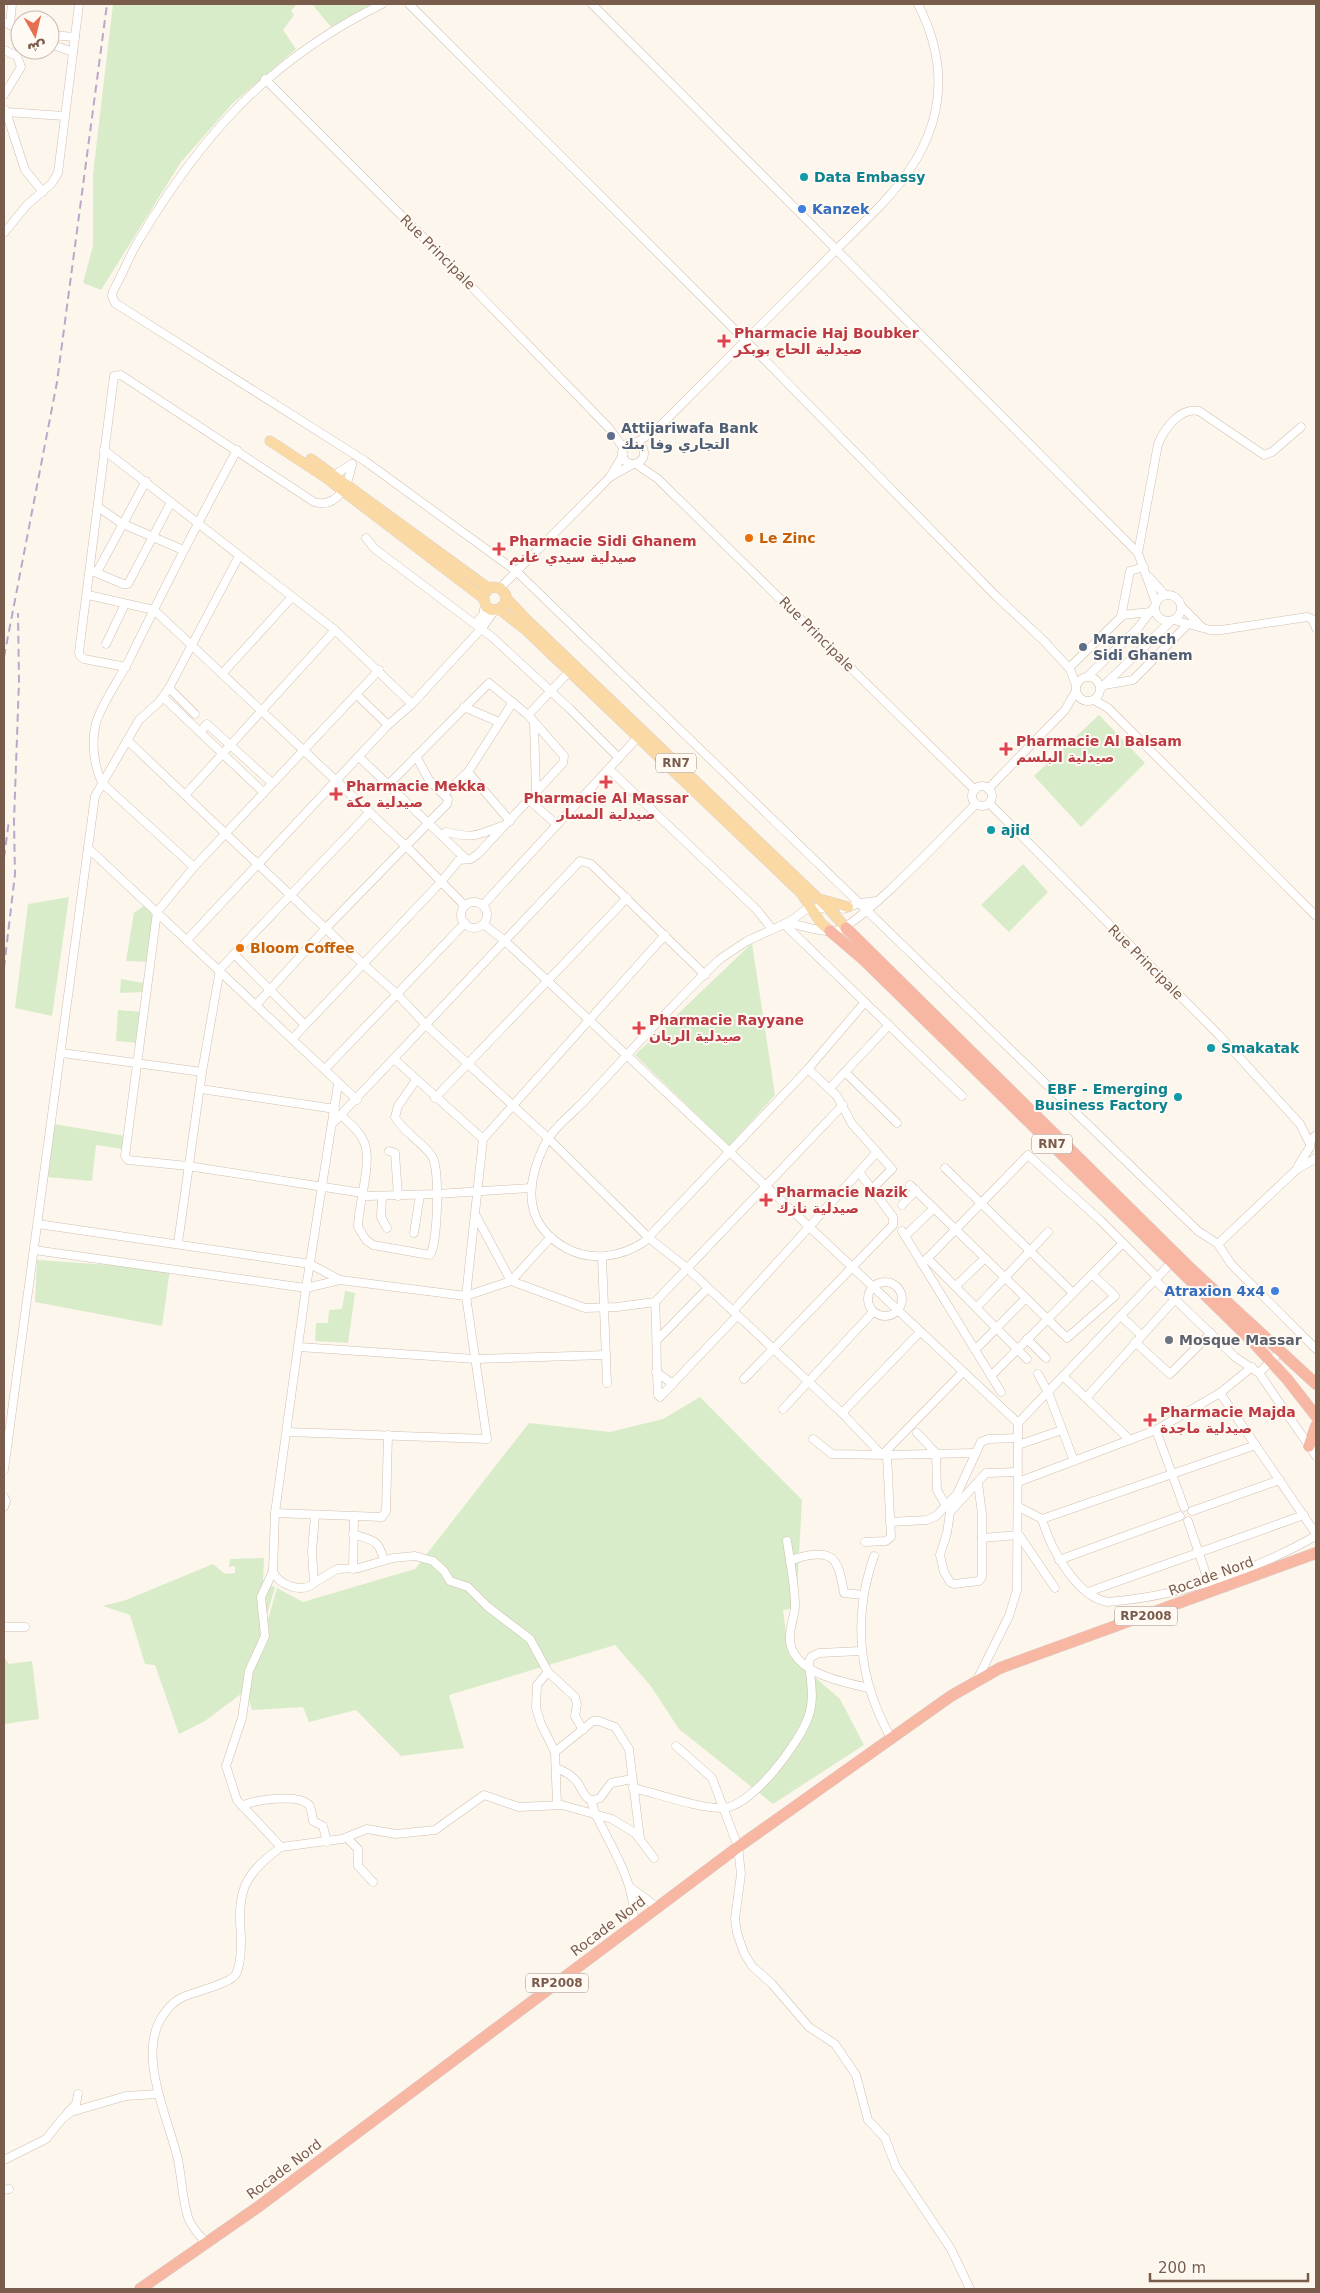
<svg xmlns="http://www.w3.org/2000/svg" width="1320" height="2293" font-family="'DejaVu Sans','Noto Naskh Arabic',sans-serif">
<rect width="100%" height="100%" fill="#fdf6ec"/>
<!-- green -->
<g fill="#d8ecc9">
<path d="M113 4H297L291 11 294 15 283 30 296 49 233 103 181 162 101 290 83 283 93 246V174Z"/>
<path d="M312 4H371L331 27Z"/>
<path d="M1099 715 1145 763 1081 827 1034 776Z"/>
<path d="M1023 864 1048 892 1009 932 981 905Z"/>
<path d="M69 897 52 1016 15 1008 28 904Z"/>
<path d="M145 905 154 913 148 962 126 961 134 913Z"/>
<path d="M752 943 775 1095 729 1146 635 1055Z"/>
<path d="M121 979 144 983V992L120 993Z"/>
<path d="M118 1010 142 1012 138 1043 116 1041Z"/>
<path d="M54 1124 125 1136 123 1149 96 1145 92 1181 48 1177Z"/>
<path d="M37 1260 170 1269 162 1326 35 1302Z"/>
<path d="M345 1291 355 1293 348 1343 315 1341 316 1323H328L329 1310 342 1309Z"/>
<path d="M700 1397 802 1500 796 1608 783 1610 789 1655 840 1699 864 1745 773 1804 679 1729 650 1685 615 1645 449 1695 464 1748 401 1756 356 1710 309 1722 303 1707 252 1710 247 1693 277 1588 303 1602 415 1569 529 1423 610 1432 663 1419Z"/>
<path d="M264 1558 263 1583 275 1587 245 1691 205 1721 179 1734 155 1665 145 1664 130 1615 103 1606 126 1600 213 1564 225 1574 235 1573V1566L229 1567 230 1559Z"/>
<path d="M4 1657 9 1664 32 1661 39 1719 4 1724Z"/>
</g>
<g fill="none" stroke-linecap="round" stroke-linejoin="round">
<!-- minor casing -->
<g stroke="#d1beb0" stroke-width="9">
<g id="minor">
<path d="M382 4C269 60 203 133 139 240 129 256 123 274 113 291L112 296 115 303 365 461 516 571 1198 1231 1218 1244 1231 1264 1316 1349"/>
<path d="M409 4 758 353 996 596 1043 640 1070 669 1076 685"/>
<path d="M592 4 1138 553 1156 603"/>
<path d="M4 22 20 30"/>
<path d="M10 25 12 4"/>
<path d="M50 35 75 37"/>
<path d="M50 44 73 52"/>
<path d="M4 50 17 56 21 67 4 95"/>
<path d="M265 79 423 237 609 428 624 449"/>
<path d="M5 110 6 112 64 116"/>
<path d="M6 112 25 170 43 192"/>
<path d="M4 233 26 206 52 183 58 173 79 4"/>
<circle cx="633" cy="453" r="11"/>
<path d="M636 443 657 429 880 206C938 146 957 81 918 4"/>
<path d="M104 450 335 630 412 704"/>
<path d="M636 464 658 479 975 790"/>
<path d="M611 475 623 455"/>
<path d="M333 480 339 472 352 464"/>
<path d="M98 507 121 523 183 550"/>
<path d="M366 538 375 549 492 637 571 710 619 758"/>
<path d="M1138 553 1158 444C1165 428 1180 407 1199 411L1264 455 1272 452 1301 427"/>
<path d="M90 570 123 584H128L170 504"/>
<path d="M97 572 146 481"/>
<path d="M1149 577 1165 595"/>
<path d="M500 588 610 477 633 464"/>
<circle cx="1168" cy="608" r="13"/>
<path d="M88 595 154 610 412 852 465 906"/>
<path d="M1182 607 1202 627"/>
<path d="M1122 615 1151 612"/>
<path d="M1174 620 1210 630H1221L1307 617 1312 619 1316 628"/>
<path d="M476 623 483 615 485 605"/>
<path d="M106 644 125 604"/>
<path d="M126 667 84 659 80 656 79 652 114 376 121 375 314 502C338 509 349 483 352 464"/>
<path d="M1069 668 1121 617 1130 571 1144 567"/>
<path d="M379 670 194 867 157 912 125 1156 128 1160 188 1166 363 1193 367 1196 437 1194 530 1188"/>
<path d="M222 674 292 597"/>
<path d="M1088 676 1137 629 1155 606"/>
<circle cx="1088" cy="689" r="12"/>
<path d="M1104 685 1133 680 1188 624"/>
<path d="M169 688 195 714"/>
<path d="M1100 689 1171 621"/>
<path d="M356 694 388 725"/>
<path d="M163 697 263 792"/>
<path d="M1094 700 1108 708 1316 916"/>
<path d="M464 707 499 722"/>
<path d="M528 715 569 672"/>
<path d="M534 722 536 792"/>
<path d="M200 732 207 724 272 783"/>
<path d="M127 740 363 964 397 994 426 1025 548 1138 649 1238 688 1269 842 1413 882 1455 963 1372"/>
<path d="M359 757 466 859"/>
<path d="M609 769 757 910 772 929"/>
<path d="M468 772 510 821"/>
<circle cx="982" cy="796" r="10"/>
<path d="M988 789 1065 710 1076 691"/>
<path d="M444 794 468 772 513 702"/>
<path d="M185 795 335 630"/>
<path d="M529 800 557 825"/>
<path d="M989 803 1218 1034 1300 1124 1310 1144"/>
<path d="M442 835 446 832C474 839 477 835 502 826"/>
<path d="M88 848 357 1100"/>
<path d="M194 867 102 783C94 766 91 741 96 723 103 700 121 678 131 656 165 587 200 518 237 450"/>
<circle cx="474" cy="915" r="13"/>
<path d="M483 905 638 737"/>
<path d="M829 909 817 908 805 910 791 921 747 941 720 959C674 1002 632 1050 589 1096 575 1112 553 1127 544 1146 525 1185 524 1225 566 1248 591 1262 621 1257 644 1242L808 1069 865 1002"/>
<path d="M843 909 860 903 877 901"/>
<path d="M787 923C803 925 819 933 835 931 860 927 952 827 976 804"/>
<path d="M483 924 504 940 1018 1423"/>
<path d="M784 924 962 1096"/>
<path d="M187 940 388 725 412 704 482 628 495 610"/>
<path d="M234 954 305 1025"/>
<path d="M256 1005 326 928 447 804 448 799 429 780 416 756"/>
<path d="M292 1039 441 882 459 860 471 859 478 854 563 763 564 756 528 715 489 683 388 785"/>
<path d="M62 1053 202 1072"/>
<path d="M394 1059 483 1139"/>
<path d="M325 1069 465 923"/>
<path d="M808 1069 837 1096 852 1124 892 1169 872 1189"/>
<path d="M845 1072 897 1123"/>
<path d="M830 1088 889 1025"/>
<path d="M201 1089 335 1109"/>
<path d="M435 1098 627 898"/>
<path d="M341 1115C349 1123 360 1131 364 1142 373 1161 358 1205 358 1227L366 1240 373 1245 430 1255C438 1242 440 1168 432 1156 422 1142 403 1132 395 1117L398 1106 416 1080"/>
<path d="M333 1123 580 861 591 864 705 975"/>
<path d="M1310 1147 1311 1140 1316 1135"/>
<path d="M389 1151 395 1153 398 1196"/>
<path d="M1298 1166 1310 1147"/>
<path d="M945 1168 1073 1293"/>
<path d="M910 1185 1067 1338 1115 1296 1092 1274"/>
<path d="M382 1196 381 1217 387 1228"/>
<path d="M902 1205 916 1190"/>
<path d="M475 1214 511 1281 585 1308 617 1307 655 1302 843 1105"/>
<path d="M38 1224 310 1264 340 1280"/>
<path d="M902 1231 1001 1392"/>
<path d="M414 1233 420 1195"/>
<path d="M905 1236 934 1208"/>
<path d="M178 1243 202 1072 220 969 369 813"/>
<path d="M1218 1244 1296 1170 1316 1158"/>
<path d="M34 1250 306 1288 340 1280 466 1296 511 1281 551 1237"/>
<path d="M602 1257 607 1383"/>
<path d="M927 1258 1027 1359"/>
<path d="M922 1264 1028 1155 1100 1220 1157 1277"/>
<path d="M1155 1280 1235 1357 1259 1373 1316 1456"/>
<circle cx="885" cy="1299" r="17"/>
<path d="M956 1286 985 1258"/>
<path d="M655 1302C657 1333 656 1364 658 1395L660 1397 737 1316"/>
<path d="M977 1307 1048 1232"/>
<path d="M733 1311 877 1152"/>
<path d="M1121 1316 1141 1335"/>
<path d="M1027 1339 1046 1358"/>
<path d="M657 1340 708 1288"/>
<path d="M1135 1342 1170 1374 1211 1333"/>
<path d="M299 1347 475 1359 606 1355"/>
<path d="M975 1350 1026 1298"/>
<path d="M656 1372 673 1384"/>
<path d="M1259 1373 1280 1352"/>
<path d="M1038 1374 1048 1392 1074 1461"/>
<path d="M991 1376 1123 1243"/>
<path d="M1063 1376 1130 1440"/>
<path d="M744 1379 893 1225V1217L859 1172"/>
<path d="M1220 1393 1316 1534"/>
<path d="M1086 1398 1175 1299"/>
<path d="M783 1409 873 1312"/>
<path d="M842 1413 920 1332"/>
<path d="M1156 1430 1184 1507"/>
<path d="M287 1432 487 1439 466 1296 483 1139 665 935"/>
<path d="M917 1433 936 1453 937 1490 946 1506"/>
<path d="M813 1439 832 1454 887 1455 975 1453"/>
<path d="M1018 1445 1062 1430"/>
<path d="M4 1470 95 796 139 720 159 702 169 688 239 556"/>
<path d="M1018 1482 1156 1430 1220 1393 1252 1367"/>
<path d="M978 1483 982 1514V1577L979 1581 954 1584 950 1582 944 1572 940 1555 947 1533 950 1512 986 1473 1018 1472"/>
<path d="M4 1497 6 1501 4 1507"/>
<path d="M1019 1507 1042 1519 1256 1445"/>
<path d="M1192 1511 1280 1480"/>
<path d="M275 1513 382 1517 386 1511 388 1435"/>
<path d="M315 1516 312 1551 314 1583C302 1594 278 1585 273 1571L275 1513 306 1288 338 1084"/>
<path d="M1042 1519C1050 1547 1076 1597 1108 1602 1181 1596 1253 1571 1316 1536"/>
<path d="M1188 1521 1210 1586"/>
<path d="M890 1522 927 1520 936 1516 957 1494 981 1442 988 1439 1018 1438"/>
<path d="M353 1534C374 1541 378 1539 384 1560"/>
<path d="M982 1538 1019 1535 1055 1588"/>
<path d="M787 1541C790 1562 795 1585 795 1606 794 1618 789 1629 790 1641 794 1674 843 1682 869 1688"/>
<path d="M865 1542 886 1541 891 1537 887 1455"/>
<path d="M874 1556C852 1619 859 1681 891 1738"/>
<path d="M1059 1560 1180 1516"/>
<path d="M790 1561C801 1556 827 1549 835 1562 841 1570 842 1584 844 1593L863 1595"/>
<path d="M353 1569 354 1517"/>
<path d="M273 1571 261 1597 265 1636 249 1671 242 1718 226 1766 237 1800 281 1847 342 1839 367 1829 396 1834 435 1830 484 1795 519 1807 562 1805 612 1819 635 1833 654 1858"/>
<path d="M314 1583 337 1569 359 1568 393 1558 415 1556 433 1561 444 1571 450 1581 468 1587 488 1607 530 1639 548 1672 575 1697 577 1704 575 1716 583 1730"/>
<path d="M1088 1592 1304 1515"/>
<path d="M4 1627H25"/>
<path d="M548 1672 537 1685 536 1708 541 1724 555 1752 557 1804"/>
<path d="M977 1680 1009 1616 1017 1590 1018 1423 1175 1259"/>
<path d="M676 1746 712 1778 738 1847 741 1874 735 1919 737 1933 744 1953 752 1966 772 1984 809 2027 835 2044 856 2075 868 2120 885 2138 896 2167 951 2249 970 2289"/>
<path d="M555 1752 593 1721H599L615 1727 629 1749 640 1839"/>
<path d="M556 1768C564 1771 572 1775 577 1782 584 1791 585 1805 600 1798L611 1783 632 1779"/>
<path d="M633 1788C660 1794 696 1808 723 1808 752 1807 801 1741 809 1715 815 1697 810 1679 809 1661L811 1657 819 1653 861 1651"/>
<path d="M591 1800 595 1813C611 1847 639 1887 633 1927"/>
<path d="M242 1806C254 1800 299 1793 309 1805 312 1809 312 1817 313 1821L323 1826 327 1842"/>
<path d="M347 1838 358 1849V1866L373 1882"/>
<path d="M630 1887 658 1908"/>
<path d="M67 2113 76 2104 78 2094"/>
<path d="M4 2160 46 2139 62 2119 71 2112 126 2096 157 2094"/>
<path d="M4 2190 9 2189"/>
<path d="M207 2244C201 2237 193 2229 189 2220 182 2201 182 2179 178 2160 169 2119 135 2053 164 2014 168 2008 175 2001 181 1998 192 1992 231 1984 236 1974 241 1963 241 1949 241 1937 237 1891 243 1875 281 1847"/>
</g>
</g>
<!-- major casing -->
<g stroke="#dad1cd" stroke-width="11">
<g id="major">
<path d="M270 441 325 477 483 598"/>
<path d="M311 459 488 588"/>
<path d="M506 598 527 620 829 909 846 928"/>
<path d="M499 609 505 604 506 595 500 588 491 587 483 595 486 607 492 610 499 609 526 630 801 893 821 923 830 931"/>
<path d="M823 900 848 907"/>
</g>
</g>
<!-- highway casing -->
<g stroke="#dad1cd" stroke-width="12">
<g id="highway">
<path d="M846 928 1190 1268 1316 1384"/>
<path d="M830 931 864 960 1251 1340 1287 1379 1316 1416"/>
<path d="M1309 1446 1316 1426"/>
<path d="M140 2289 258 2207 738 1847 951 1696 1000 1668 1316 1553"/>
</g>
</g>
<!-- minor -->
<use href="#minor" stroke="#fff" stroke-width="8"/>
<!-- major -->
<use href="#major" stroke="#fbd9a5" stroke-width="10"/>
<!-- highway -->
<use href="#highway" stroke="#f7b7a3" stroke-width="11"/>
<!-- rail -->
<g stroke="#b9a8c9" stroke-width="2" stroke-dasharray="8 5" stroke-linecap="butt">
<path d="M4 657 57 382 107 4"/>
<path d="M4 858 9 820"/>
<path d="M4 968 15 874 14 821 19 681 18 613"/>
</g>
</g>
<!-- markers -->
<g fill="#0f9aa8" stroke="#fffaf3" stroke-width="2">
<circle cx="804" cy="177" r="5"/>
<circle cx="991" cy="830" r="5"/>
<circle cx="1211" cy="1048" r="5"/>
<circle cx="1178" cy="1097" r="5"/>
</g>
<g fill="#3f7fe0" stroke="#fffaf3" stroke-width="2">
<circle cx="802" cy="209" r="5"/>
<circle cx="1275" cy="1291" r="5"/>
</g>
<g fill="#e0444e" stroke="#fffaf3" stroke-width="2">
<path d="M721.5 333.5h5v5h5v5h-5v5h-5v-5h-5v-5h5z"/>
<path d="M496.5 541.5h5v5h5v5h-5v5h-5v-5h-5v-5h5z"/>
<path d="M1003.5 741.5h5v5h5v5h-5v5h-5v-5h-5v-5h5z"/>
<path d="M603.5 774.5h5v5h5v5h-5v5h-5v-5h-5v-5h5z"/>
<path d="M333.5 786.5h5v5h5v5h-5v5h-5v-5h-5v-5h5z"/>
<path d="M636.5 1020.5h5v5h5v5h-5v5h-5v-5h-5v-5h5z"/>
<path d="M763.5 1192.5h5v5h5v5h-5v5h-5v-5h-5v-5h5z"/>
<path d="M1147.5 1412.5h5v5h5v5h-5v5h-5v-5h-5v-5h5z"/>
</g>
<g fill="#5c6f8a" stroke="#fffaf3" stroke-width="2">
<circle cx="611" cy="436" r="5"/>
<circle cx="1083" cy="647" r="5"/>
</g>
<g fill="#e8710a" stroke="#fffaf3" stroke-width="2">
<circle cx="749" cy="538" r="5"/>
<circle cx="240" cy="948" r="5"/>
</g>
<circle fill="#6b7280" stroke="#fffaf3" stroke-width="2" cx="1169" cy="1340" r="5"/>
<g text-anchor="middle" stroke-width="4" stroke-linejoin="round" paint-order="stroke">
<!-- shield labels -->
<g fill="#fffaf3" stroke="#a28b7f" stroke-width="1">
<rect x="656" y="753.5" width="40" height="19" rx="4"/>
<rect x="1032" y="1134.5" width="40" height="19" rx="4"/>
<rect x="1115" y="1606.5" width="62" height="19" rx="4"/>
<rect x="526" y="1973.5" width="62" height="19" rx="4"/>
</g>
<g font-size="12" font-weight="bold" fill="#7a5c4d">
<text x="676" y="767">RN7</text>
<text x="1052" y="1148">RN7</text>
<text x="1146" y="1620">RP2008</text>
<text x="557" y="1987">RP2008</text>
</g>
<!-- culture labels -->
<g font-size="14" font-weight="bold" fill="#0d838f" stroke="#fffaf3" text-anchor="start">
<text x="814" y="182">Data Embassy</text>
<text x="1001" y="835">ajid</text>
<text x="1221" y="1053">Smakatak</text>
<text x="1168" y="1094" text-anchor="end">EBF - Emerging<tspan x="1168" dy="16">Business Factory</tspan></text>
</g>
<!-- shop labels -->
<g font-size="14" font-weight="bold" fill="#366cbe" stroke="#fffaf3" text-anchor="start">
<text x="812" y="214">Kanzek</text>
<text x="1265" y="1296" text-anchor="end">Atraxion 4x4</text>
</g>
<!-- street labels -->
<g font-size="14" fill="#7a5c4d" stroke="#fffaf3">
<text transform="translate(438 252) rotate(45)" y="5">Rue Principale</text>
<text transform="translate(817 634) rotate(45)" y="5">Rue Principale</text>
<text transform="translate(1146 962) rotate(45)" y="5">Rue Principale</text>
<text transform="translate(1211 1576) rotate(-20)" y="5">Rocade Nord</text>
<text transform="translate(608 1926) rotate(-37)" y="5">Rocade Nord</text>
<text transform="translate(284 2169) rotate(-37)" y="5">Rocade Nord</text>
</g>
<!-- health labels -->
<g font-size="14" font-weight="bold" fill="#be3a42" stroke="#fffaf3" text-anchor="start">
<text x="734" y="338">Pharmacie Haj Boubker<tspan x="734" dy="16">صيدلية الحاج بوبكر</tspan></text>
<text x="509" y="546">Pharmacie Sidi Ghanem<tspan x="509" dy="16">صيدلية سيدي غانم</tspan></text>
<text x="1016" y="746">Pharmacie Al Balsam<tspan x="1016" dy="16">صيدلية البلسم</tspan></text>
<text x="346" y="791">Pharmacie Mekka<tspan x="346" dy="16">صيدلية مكة</tspan></text>
<text x="606" y="803" text-anchor="middle">Pharmacie Al Massar<tspan x="606" dy="16">صيدلية المسار</tspan></text>
<text x="649" y="1025">Pharmacie Rayyane<tspan x="649" dy="16">صيدلية الريان</tspan></text>
<text x="776" y="1197">Pharmacie Nazik<tspan x="776" dy="16">صيدلية نازك</tspan></text>
<text x="1160" y="1417">Pharmacie Majda<tspan x="1160" dy="16">صيدلية ماجدة</tspan></text>
</g>
<!-- service labels -->
<g font-size="14" font-weight="bold" fill="#4e5e75" stroke="#fffaf3" text-anchor="start">
<text x="621" y="433">Attijariwafa Bank<tspan x="621" dy="16">التجاري وفا بنك</tspan></text>
<text x="1093" y="644">Marrakech<tspan x="1093" dy="16">Sidi Ghanem</tspan></text>
</g>
<!-- food labels -->
<g font-size="14" font-weight="bold" fill="#c56008" stroke="#fffaf3" text-anchor="start">
<text x="759" y="543">Le Zinc</text>
<text x="250" y="953">Bloom Coffee</text>
</g>
<!-- worship labels -->
<g font-size="14" font-weight="bold" fill="#5b616d" stroke="#fffaf3" text-anchor="start">
<text x="1179" y="1345">Mosque Massar</text>
</g>
</g>
<!-- border -->
<rect width="1320" height="2293" fill="none" stroke="#7a5c4d" stroke-width="10"/>
<!-- north arrow -->
<g transform="translate(35 35) rotate(172)"><circle r="24" fill="#fffaf3" stroke="#cabbb1"/>
<path d="M0-4L9 19L0 12L-9 19Z" fill="#e76f51"/>
<text y="-8" font-size="14" font-weight="bold" text-anchor="middle" fill="#7a5c4d">ش</text>
</g>
<!-- scale -->
<path d="M1150 2273v8h158v-8" fill="none" stroke="#7a5c4d" stroke-width="2.5"/>
<text x="1158" y="2273" font-size="15" fill="#7a5c4d" stroke="#fffaf3" stroke-width="4" paint-order="stroke">200 m</text>
</svg>
